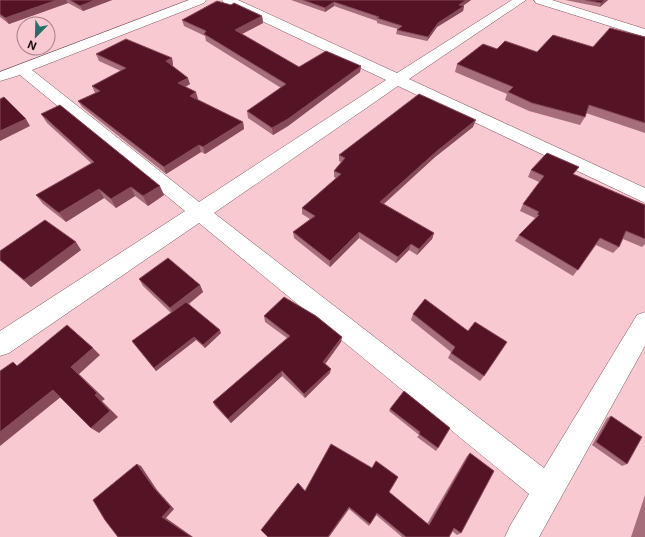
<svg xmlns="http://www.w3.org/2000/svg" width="645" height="537" font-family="Inter,sans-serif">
<rect width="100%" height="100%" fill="#f8c9d0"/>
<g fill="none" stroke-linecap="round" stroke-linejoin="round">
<!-- street casing -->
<g stroke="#7d555c" stroke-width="1">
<g id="street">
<path d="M189 0H206L204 3 32 70 199 202 386 80 224 3 222 0H238L397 73 512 0H526L409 79 645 188V203L398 86 214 213 544 468 637 315 645 312V346L539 537H505L510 526 529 494 199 223 9 353 0 356V331L185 211 20 75 0 81V72Z"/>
<path d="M534 0H552L645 29V37L536 3Z"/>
</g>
</g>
<!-- street -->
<use href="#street" fill="#fff" fill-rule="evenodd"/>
</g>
<!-- wall -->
<g fill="#a66e7b">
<path d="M0 0H112L83 11 68 3 9 24 0 17Z"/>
<path d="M291 0H471L463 6H464L463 11 437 27 427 41 396 34 397 30 398 29 377 23V21L334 6 325 12Z"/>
<path d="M565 0H608L600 7Z"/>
<path d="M262 16 263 23 242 34 299 67 361 66 360 72 288 126 273 135 248 118 247 111 281 88 206 41 205 36 184 26 182 20Z"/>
<path d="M645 37V133L586 113 585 117 580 125 529 111 505 100 507 94 455 72 457 64 497 49 537 52 593 47Z"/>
<path d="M96 54 172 58 173 65 172 66 190 84 185 87 198 99H197L243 122 244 129 205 154 201 152 166 174 82 107 78 101 95 93 92 86 121 71 99 61Z"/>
<path d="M41 114 164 195 148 206 135 196 116 208 104 198 66 222 43 204 36 195 91 163 47 123Z"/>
<path d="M473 127 435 157 384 204 434 233 432 239 417 255 409 250 396 263 359 238 330 267 294 238 293 232 310 219 302 214V208L336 178 334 177V171L341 162 339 161V155Z"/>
<path d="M531 170 574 175 645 205V244L642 247 623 239 619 247 613 253 596 245 573 276 515 241 519 235 533 220 535 218 520 211 523 204 539 182 528 177Z"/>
<path d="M81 250 31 287 0 260V251Z"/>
<path d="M139 279 200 285 203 292 189 304 221 333 205 348 196 340 156 371 132 341 171 313 143 286Z"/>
<path d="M425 299 484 376 480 381 448 358 451 352 411 320 413 314Z"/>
<path d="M264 316 341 342 325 364 330 373 305 398 282 376 231 423 215 406 213 402 287 338 265 322Z"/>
<path d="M404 391 438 448 436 451 417 437 419 435 389 411 390 409Z"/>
<path d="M611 416 627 464 622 466 592 445 607 418Z"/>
<path d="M470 453 461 533 457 535 452 531 449 537H402L376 515 369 526 349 509 305 491 389 492 427 524 467 456Z"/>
<path d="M645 495V537H631Z"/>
</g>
<!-- shaded-wall -->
<g fill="#864a59">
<path d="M57 0H66L68 3 9 24 5 18Z"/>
<path d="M95 0H112L83 11 80 6Z"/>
<path d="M466 0H471L458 9 459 5Z"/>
<path d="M605 0H608L600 7 601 3Z"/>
<path d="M334 2V6L325 12V8Z"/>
<path d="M464 6 463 11 437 27 427 41 428 37 438 23Z"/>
<path d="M262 16 263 23 236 37 235 30Z"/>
<path d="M172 58 173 65 168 68 166 61Z"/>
<path d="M361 66 360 72 288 126 273 135 272 128Z"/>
<path d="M188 78 190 84 180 90 178 83Z"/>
<path d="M196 92 198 99 192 102 190 96Z"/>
<path d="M26 119 30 126 0 141V131Z"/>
<path d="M476 120 473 127 435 157 379 208 380 202 437 151Z"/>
<path d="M243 122 244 129 205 154 203 147Z"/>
<path d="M199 145 201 152 166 174 164 167Z"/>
<path d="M160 186 164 195 148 206 143 196Z"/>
<path d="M131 187 135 196 116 208 111 199Z"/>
<path d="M99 189 104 198 66 222 59 213Z"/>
<path d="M359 232V238L330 267V261Z"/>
<path d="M434 233 432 239 417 255 419 249Z"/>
<path d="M76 242 81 250 31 287 24 280Z"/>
<path d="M411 244 409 250 396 263 398 257Z"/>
<path d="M200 285 203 292 174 315 170 308Z"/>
<path d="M220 330 221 333 205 348 203 345Z"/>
<path d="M194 337 196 340 156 371 154 368Z"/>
<path d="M342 337 341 342 323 367V362Z"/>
<path d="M93 348 100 355 79 374 105 399 102 401 118 417 99 433 91 428 95 395 71 367Z"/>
<path d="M331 369 330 373 305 398 304 394Z"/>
<path d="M282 371V376L231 423 228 419Z"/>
<path d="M53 390 62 396 0 446V432Z"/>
<path d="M137 464 141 466 157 490 174 509 166 518 193 537H192L162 517 154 488Z"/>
<path d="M349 507V509L329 537H328Z"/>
</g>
<!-- building -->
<g fill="#551326" stroke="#864a59">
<path d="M0 0H57L5 18 0 14Z"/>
<path d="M70 0H95L80 6Z"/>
<path d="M303 0H466L459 5 464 6 438 23 428 37 397 30 402 26 377 18 379 17 334 2 325 8Z"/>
<path d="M585 0H605L601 3Z"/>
<path d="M217 1 231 5 234 3 262 16 235 30 299 67 326 51 361 66 288 119 272 128 247 111 286 84 204 34 206 31 182 20Z"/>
<path d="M610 28 645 37V123L589 105 585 117 532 103 508 92 513 87 457 64 483 44 497 49 505 41 537 52 553 35 593 47Z"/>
<path d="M126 39 172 58 166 61 188 78 178 83 196 92 190 96 243 122 203 147 199 145 164 167 78 101 100 91 92 86 126 68 96 54Z"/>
<path d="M419 94 476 120 437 151 380 202 434 233 419 249 411 244 398 257 359 232 330 261 293 232 315 216 302 208 341 174 334 171 345 158 339 155Z"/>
<path d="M4 97 26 119 0 131V99Z"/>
<path d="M60 105 160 186 143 196 131 187 111 199 99 189 59 213 36 195 94 162 41 114Z"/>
<path d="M547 153 579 167 573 174 645 205V239L626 231 619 247 600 238 578 270 519 235 539 215 537 214 539 212 523 204 544 176 531 170Z"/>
<path d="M45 220 76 242 24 280 0 260V251Z"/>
<path d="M168 258 200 285 170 308 139 279Z"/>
<path d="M284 297 316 316 342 337 323 362 331 369 304 394 282 371 228 419 213 402 290 336 264 316Z"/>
<path d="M425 299 468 331 475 322 507 342 484 376 451 353 455 347 413 314Z"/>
<path d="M186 302 220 330 203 345 194 337 154 368 132 341Z"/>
<path d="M67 325 93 348 71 367 97 393 95 395 110 411 91 428 53 390 0 432V371L13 362 17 366Z"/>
<path d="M404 391 450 428 438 448 419 434 420 432 390 409Z"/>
<path d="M611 416 642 437 627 464 596 442Z"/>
<path d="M331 444 372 468 376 461 398 477 389 492 429 525 470 453 494 471 461 533 454 528 449 537H406L377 513 370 524 349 507 328 537H268L261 530 298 483 305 491Z"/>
<path d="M137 464 154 488 171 507 162 517 192 537H118L105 520 93 500Z"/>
</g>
<!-- north arrow -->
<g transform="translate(36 36) rotate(203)"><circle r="19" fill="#f8c9d0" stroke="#a07e83"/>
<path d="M0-3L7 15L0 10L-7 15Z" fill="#256e69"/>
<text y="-6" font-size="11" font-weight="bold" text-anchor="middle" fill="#1c0d10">N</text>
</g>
</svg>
